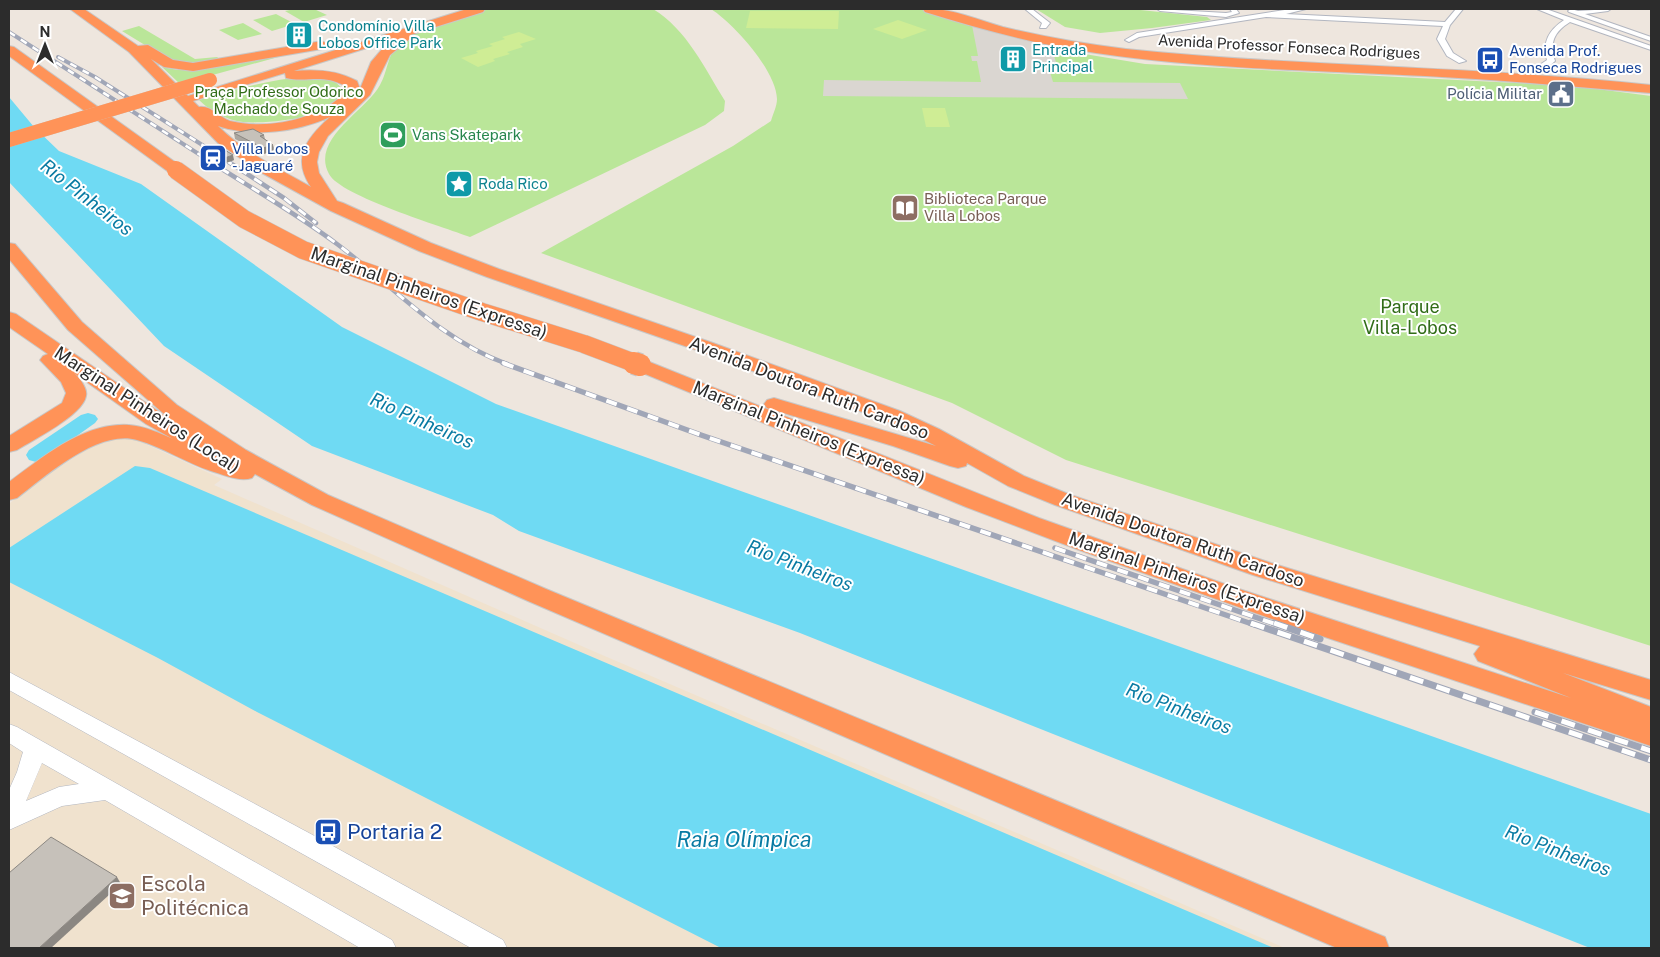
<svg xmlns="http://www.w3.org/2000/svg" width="1660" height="957" font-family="'Public Sans',sans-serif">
<rect width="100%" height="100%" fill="#eee6de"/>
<!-- education -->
<path fill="#f0e2ce" d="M128 436 222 479 214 485 593 651 1285 948H9V504L30 486 100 441Z"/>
<!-- green -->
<g fill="#bae699">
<path d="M295 9H314L327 15 304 22 285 11Z"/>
<path d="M487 9H653C687 30 704 67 725 101L724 111 705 125 470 237C444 227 340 196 329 174 310 139 366 111 380 85 388 71 387 55 399 44 423 24 458 18 487 9Z"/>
<path d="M711 9H925L972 25 1045 41 1048 48 1145 64 1574 86 1651 96V646L1066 460 952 403 541 253 733 146 771 121C773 114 777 106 777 99 776 70 733 23 711 9Z"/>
<path d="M1036 9H1131L1207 17 1211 20 1152 28 1100 33 1065 27Z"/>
<path d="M276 14 295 24 272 31 253 20Z"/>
<path d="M243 23 262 34 238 40 219 30Z"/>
<path d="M139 26 195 59 217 57 222 61 189 64 171 61 122 31Z"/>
<path d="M289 54 180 84 162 67 178 70 194 69Z"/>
<path d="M307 77 333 80 343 89C341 119 265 124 243 122 227 120 211 112 199 100 234 90 269 79 307 77Z"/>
</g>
<!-- pitch -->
<g fill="#cfed95">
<path d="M750 11H839L838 29 746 28Z"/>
<path d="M898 20 927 30 902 39 873 29Z"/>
<path d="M519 32 536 39 520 44 523 47 507 52 510 54 493 59 495 61 478 67 461 58 478 53 476 51 493 46 489 44 505 39 502 37Z"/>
<path d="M922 108H945L950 127H926Z"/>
</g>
<!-- plaza -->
<path fill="#dad6d1" d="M972 25 1045 41 1050 55 1054 56 1056 62H1047L1053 82 1180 83 1188 99 823 96 824 80 981 82 977 61H972L971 56H978Z"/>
<!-- water -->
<g fill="#6fdaf3">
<path d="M9 97 34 127 59 151 141 184 342 327 496 404 1651 814V948H1590L800 633 519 531 493 515 312 446 164 346 9 182Z"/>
<path d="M135 466 150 468 1274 948H721L257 712 158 658 9 582V548Z"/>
</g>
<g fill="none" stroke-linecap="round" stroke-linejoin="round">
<!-- river -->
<path fill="#6fdaf3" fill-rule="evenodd" d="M88 413 95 415 98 419 95 423 43 460 36 462 29 460 26 455 29 450 81 415Z"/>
<!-- street casing -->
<g stroke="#b2b6c0" stroke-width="2">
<g id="street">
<path d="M1025 9H1032L1050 23 1046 28H1040L1042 23Z"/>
<path d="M1157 9 1226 13 1232 12 1230 9H1236L1239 13 1226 17 1160 11Z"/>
<path d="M1291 9H1306L1286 14 1445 22 1456 9H1463L1450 25 1445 39 1453 53 1466 61 1459 63 1447 56 1437 39 1443 26 1266 17 1139 37 1129 42 1125 40 1137 33Z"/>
<path d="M1537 9H1546L1651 46V50L1570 22C1554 32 1549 43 1555 61L1547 68H1541V64L1547 60C1542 42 1549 30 1564 20Z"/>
<path d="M1571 9 1578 11 1611 9 1608 11 1585 14 1651 37V41L1569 12 1568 11Z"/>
</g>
</g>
<!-- secondary casing -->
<g stroke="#b2b6c0" stroke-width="1">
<g id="secondary">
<path d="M9 672 322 840 503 940 507 948H471L9 690Z"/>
<path d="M9 724 17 727 392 940 396 948H360L105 800 62 806 9 830V790L17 772 23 752 9 743ZM42 763 79 784 59 787 26 801Z"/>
</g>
</g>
<!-- highway casing -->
<g stroke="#c8c8c8" stroke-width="2">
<g id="highway">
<path d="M70 9H84L138 46 148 45 173 60 193 63 322 41 329 45 322 49 193 71 164 67 151 59 188 96 467 9H485L483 12 410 35 412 37 390 55 370 95 328 136 319 152 317 162 319 173 337 201 343 203 431 243 499 269 713 343 900 411 939 429 1024 476 1071 495 1271 563 1651 680V700L1563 673 1651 707V746L1289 625 1079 550 966 507 633 369 630 365 633 361 640 359 647 361 1039 518 1236 588 1571 698 1478 661 1474 654 1480 646 1253 575 1055 505 1008 486 967 463 966 466 958 468 950 466 893 446 767 408 764 404 767 400 774 398 936 446 886 421 699 351 487 277 419 251 331 211 262 173 218 143 129 52ZM389 41 371 62 360 89 357 81C337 70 316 69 294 71ZM285 73 286 78C307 83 322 73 345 86L346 92C318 120 268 130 230 121 220 118 211 105 199 107L193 101ZM330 117C307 138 291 158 311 187 279 169 244 152 218 126 254 138 296 132 330 117Z"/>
<path d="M923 9C950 7 977 20 1003 27 1044 37 1085 44 1126 49 1301 67 1476 66 1651 85V93C1576 87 1501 80 1425 76 1307 70 1188 69 1071 49 1021 40 973 27 925 12Z"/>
<path d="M9 46 14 47 182 167 184 170 182 173H170L9 56Z"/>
<path d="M9 243 15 244 82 322 177 405 246 450 328 495 546 589 1385 937 1389 948H1337L528 601 312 505 255 474 252 478C239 482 224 475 211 471 186 463 163 447 137 440 98 429 46 476 17 498L9 500V482C43 457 84 422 129 425 144 426 160 433 173 439L146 424 74 373C79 377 88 389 86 396 83 415 33 440 17 450L9 452V436L62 403 66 393 61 382 40 360 43 356 48 354 9 327V312L16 314 174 422 163 413 68 330 9 259ZM205 443 236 463 195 449 203 447Z"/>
</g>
</g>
<!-- street -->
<use href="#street" fill="#fff" fill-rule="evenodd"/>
<!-- secondary -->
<use href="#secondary" fill="#fff" fill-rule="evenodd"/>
<!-- highway -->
<use href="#highway" fill="#ff9358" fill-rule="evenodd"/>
<!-- rail-far3 casing -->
<g stroke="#a0a6b7" stroke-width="4">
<g id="rail-far3">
<path d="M9 32 208 160"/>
<path d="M58 57 95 77 226 160"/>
</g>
</g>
<!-- rail-far2 casing -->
<g stroke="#a0a6b7" stroke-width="4.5">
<g id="rail-far2">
<path d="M206 159C248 186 297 214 337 244 392 285 440 340 507 364"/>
<path d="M224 159 284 198 316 223"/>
</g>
</g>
<!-- rail-far1 casing -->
<g stroke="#a0a6b7" stroke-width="5.5">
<g id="rail-far1">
<path d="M503 363 701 435 1255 625"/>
<path d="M1055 548 1278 625"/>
</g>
</g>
<!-- rail casing -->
<g stroke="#a0a6b7" stroke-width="7">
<g id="rail">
<path d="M1251 623 1651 760"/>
<path d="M1274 623 1320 639"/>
<path d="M1535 712 1651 751"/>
</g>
</g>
<!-- rail-far3 -->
<use href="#rail-far3" stroke="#fff" stroke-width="2.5" stroke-dasharray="7" stroke-linecap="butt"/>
<!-- rail-far2 -->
<use href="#rail-far2" stroke="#fff" stroke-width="3" stroke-dasharray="9" stroke-linecap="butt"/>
<!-- rail-far1 -->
<use href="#rail-far1" stroke="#fff" stroke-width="4" stroke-dasharray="11" stroke-linecap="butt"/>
<!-- rail -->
<use href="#rail" stroke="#fff" stroke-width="5" stroke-dasharray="14" stroke-linecap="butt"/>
<!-- highway-bridge-far2 casing -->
<g stroke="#c8c8c8" stroke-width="14" stroke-linecap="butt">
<path id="highway-bridge-far2" d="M9 140 210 80"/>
</g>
<!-- highway-bridge-far1 casing -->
<g stroke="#c8c8c8" stroke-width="19" stroke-linecap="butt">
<path id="highway-bridge-far1" d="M176 170 244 219 303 250 482 312 584 344 637 364"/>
</g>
<!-- highway-bridge casing -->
<g stroke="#c8c8c8" stroke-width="24" stroke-linecap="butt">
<path id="highway-bridge" d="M634 363 640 365"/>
</g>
<!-- highway-bridge-far2 -->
<use href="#highway-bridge-far2" stroke="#ff9358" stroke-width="14"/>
<!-- highway-bridge-far1 -->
<use href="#highway-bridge-far1" stroke="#ff9358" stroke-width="18"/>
<!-- highway-bridge -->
<use href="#highway-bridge" stroke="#ff9358" stroke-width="22"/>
</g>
<!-- wall -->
<g fill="#aaa6a0">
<path d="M234 133 264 135 265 139 273 145 274 150 264 154 235 139Z"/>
<path d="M205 153 234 160 218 166 207 158Z"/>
</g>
<!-- shaded-wall -->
<g fill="#8b8782">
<path d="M273 145 274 150 264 154 263 148Z"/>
<path d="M233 155 234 160 218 166 216 161Z"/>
<path d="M117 877 121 884 51 948H39Z"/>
</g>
<!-- building -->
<g fill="#c6c1ba" stroke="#8b8782">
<path d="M253 129 264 135 260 136 273 145 263 148 234 133Z"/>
<path d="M220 147 233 155 216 161 205 153Z"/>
<path d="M51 837 117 877 39 948H9V873Z"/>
</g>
<!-- icons -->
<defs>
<g id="building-square" transform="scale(1.4375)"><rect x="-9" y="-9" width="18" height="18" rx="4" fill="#0f9aa8" stroke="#fff"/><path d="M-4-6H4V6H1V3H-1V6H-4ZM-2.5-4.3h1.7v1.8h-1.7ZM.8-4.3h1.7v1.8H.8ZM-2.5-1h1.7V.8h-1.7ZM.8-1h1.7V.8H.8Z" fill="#fff"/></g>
<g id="bus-square" transform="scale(1.4375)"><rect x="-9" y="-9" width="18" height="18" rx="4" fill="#1a4fb4" stroke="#fff"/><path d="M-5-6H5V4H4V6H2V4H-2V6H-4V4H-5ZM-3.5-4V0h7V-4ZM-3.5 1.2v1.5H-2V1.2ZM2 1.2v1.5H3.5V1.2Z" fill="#fff"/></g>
<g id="civic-square" transform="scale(1.4375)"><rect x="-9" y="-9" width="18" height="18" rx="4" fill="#5c6f8a" stroke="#fff"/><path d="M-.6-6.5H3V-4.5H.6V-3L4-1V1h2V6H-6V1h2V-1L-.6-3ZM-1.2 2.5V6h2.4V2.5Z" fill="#fff"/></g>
<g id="stadium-square" transform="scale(1.4375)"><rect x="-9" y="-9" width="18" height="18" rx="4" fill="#2e9e5b" stroke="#fff"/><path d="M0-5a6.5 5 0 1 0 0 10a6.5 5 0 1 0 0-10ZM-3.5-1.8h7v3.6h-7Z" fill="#fff"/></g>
<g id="station-square" transform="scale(1.4375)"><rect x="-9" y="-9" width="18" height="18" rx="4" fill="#1a4fb4" stroke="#fff"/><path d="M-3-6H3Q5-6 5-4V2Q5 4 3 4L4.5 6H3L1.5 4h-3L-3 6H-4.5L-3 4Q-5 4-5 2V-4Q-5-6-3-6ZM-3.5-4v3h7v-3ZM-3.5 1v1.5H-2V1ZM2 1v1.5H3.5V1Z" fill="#fff"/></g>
<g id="sight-square" transform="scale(1.4375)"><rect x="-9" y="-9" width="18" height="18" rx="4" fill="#0f9aa8" stroke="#fff"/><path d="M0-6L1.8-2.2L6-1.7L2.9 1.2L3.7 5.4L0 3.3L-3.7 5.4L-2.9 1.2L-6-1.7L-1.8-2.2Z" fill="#fff"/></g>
<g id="library-square" transform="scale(1.4375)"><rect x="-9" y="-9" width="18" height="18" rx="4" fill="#8d6e63" stroke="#fff"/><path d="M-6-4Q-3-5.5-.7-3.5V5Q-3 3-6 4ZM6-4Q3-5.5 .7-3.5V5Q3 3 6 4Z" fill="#fff"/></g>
<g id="university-square" transform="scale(1.4375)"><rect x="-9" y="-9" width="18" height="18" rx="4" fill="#8d6e63" stroke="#fff"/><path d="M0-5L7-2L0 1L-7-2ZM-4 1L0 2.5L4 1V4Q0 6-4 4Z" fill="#fff"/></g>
</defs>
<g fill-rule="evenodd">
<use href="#building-square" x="299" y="35"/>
<use href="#building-square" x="1013" y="59"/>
<use href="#bus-square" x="1490" y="60"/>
<use href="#civic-square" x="1561" y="94"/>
<use href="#stadium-square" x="393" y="135"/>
<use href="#station-square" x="213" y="158"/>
<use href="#sight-square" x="459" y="184"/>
<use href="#library-square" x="905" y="208"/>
<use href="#bus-square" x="328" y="832"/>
<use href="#university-square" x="122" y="896"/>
</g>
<g text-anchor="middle" stroke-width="4" stroke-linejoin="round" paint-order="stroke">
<!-- far-culture labels -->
<g font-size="15" fill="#0d838f" stroke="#fff" text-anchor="start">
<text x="318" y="31">Condomínio Villa<tspan x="318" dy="17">Lobos Office Park</tspan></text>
<text x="1032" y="55">Entrada<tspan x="1032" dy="17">Principal</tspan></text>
<text x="478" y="189">Roda Rico</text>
</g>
<!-- far-street labels -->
<g font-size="15" fill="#2c2c2c" stroke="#fff">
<text transform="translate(1289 47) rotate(3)" y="5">Avenida Professor Fonseca Rodrigues</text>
</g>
<!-- far-transit labels -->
<g font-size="15" fill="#164399" stroke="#fff" text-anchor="start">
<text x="1509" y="56">Avenida Prof.<tspan x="1509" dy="17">Fonseca Rodrigues</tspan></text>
<text x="232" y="154">Villa Lobos<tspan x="232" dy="17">- Jaguaré</tspan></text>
</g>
<!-- far-park labels -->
<g font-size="15" fill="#316d18" stroke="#fff">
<text x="279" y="97">Praça Professor Odorico<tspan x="279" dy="17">Machado de Souza</tspan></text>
</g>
<!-- far-service labels -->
<g font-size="15" fill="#4e5e75" stroke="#fff" text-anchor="end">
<text x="1542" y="99">Polícia Militar</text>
</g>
<!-- far-leisure labels -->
<g font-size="15" fill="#27864d" stroke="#fff" text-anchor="start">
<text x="412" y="140">Vans Skatepark</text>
</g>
<!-- far-education labels -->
<g font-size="15" fill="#785e54" stroke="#fff" text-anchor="start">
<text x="924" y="204">Biblioteca Parque<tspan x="924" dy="17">Villa Lobos</tspan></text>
</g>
<!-- street labels -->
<g font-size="18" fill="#2c2c2c" stroke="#fff">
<text transform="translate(429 293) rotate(19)" y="6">Marginal Pinheiros (Expressa)</text>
<text transform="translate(809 388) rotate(21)" y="6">Avenida Doutora Ruth Cardoso</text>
<text transform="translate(147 410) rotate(33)" y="6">Marginal Pinheiros (Local)</text>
<text transform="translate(809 433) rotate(22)" y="6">Marginal Pinheiros (Expressa)</text>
<text transform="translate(1183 540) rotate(19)" y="6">Avenida Doutora Ruth Cardoso</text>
<text transform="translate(1187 578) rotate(19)" y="6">Marginal Pinheiros (Expressa)</text>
</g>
<!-- park labels -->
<g font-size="18" fill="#316d18" stroke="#fff">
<text x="1410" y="313">Parque<tspan x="1410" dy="21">Villa-Lobos</tspan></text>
</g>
<!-- water labels -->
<g font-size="19" font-style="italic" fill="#097ba3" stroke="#fff">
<text transform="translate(87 197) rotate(38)" y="7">Rio Pinheiros</text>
<text transform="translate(422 420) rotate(24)" y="7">Rio Pinheiros</text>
<text transform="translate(800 565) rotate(21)" y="7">Rio Pinheiros</text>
<text transform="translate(1179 708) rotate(21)" y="7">Rio Pinheiros</text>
<text transform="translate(1558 850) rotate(21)" y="7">Rio Pinheiros</text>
</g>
<!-- near-transit labels -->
<g font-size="21" fill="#164399" stroke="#fff" text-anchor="start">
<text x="347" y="839">Portaria 2</text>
</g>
<!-- near-education labels -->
<g font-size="21" fill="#785e54" stroke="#fff" text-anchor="start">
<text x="141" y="891">Escola<tspan x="141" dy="24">Politécnica</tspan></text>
</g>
<!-- near-water labels -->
<g font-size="22" font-style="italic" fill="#097ba3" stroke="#fff">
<text x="744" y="847">Raia Olímpica</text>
</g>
</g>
<!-- border -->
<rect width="1660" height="957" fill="none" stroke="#2c2c2c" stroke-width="20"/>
<!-- north arrow -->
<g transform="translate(45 45)" stroke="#ffffff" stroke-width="4" paint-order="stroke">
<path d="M0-4L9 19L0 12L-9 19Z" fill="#2c2c2c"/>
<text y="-8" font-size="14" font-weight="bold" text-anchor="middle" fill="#2c2c2c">N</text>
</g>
</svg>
